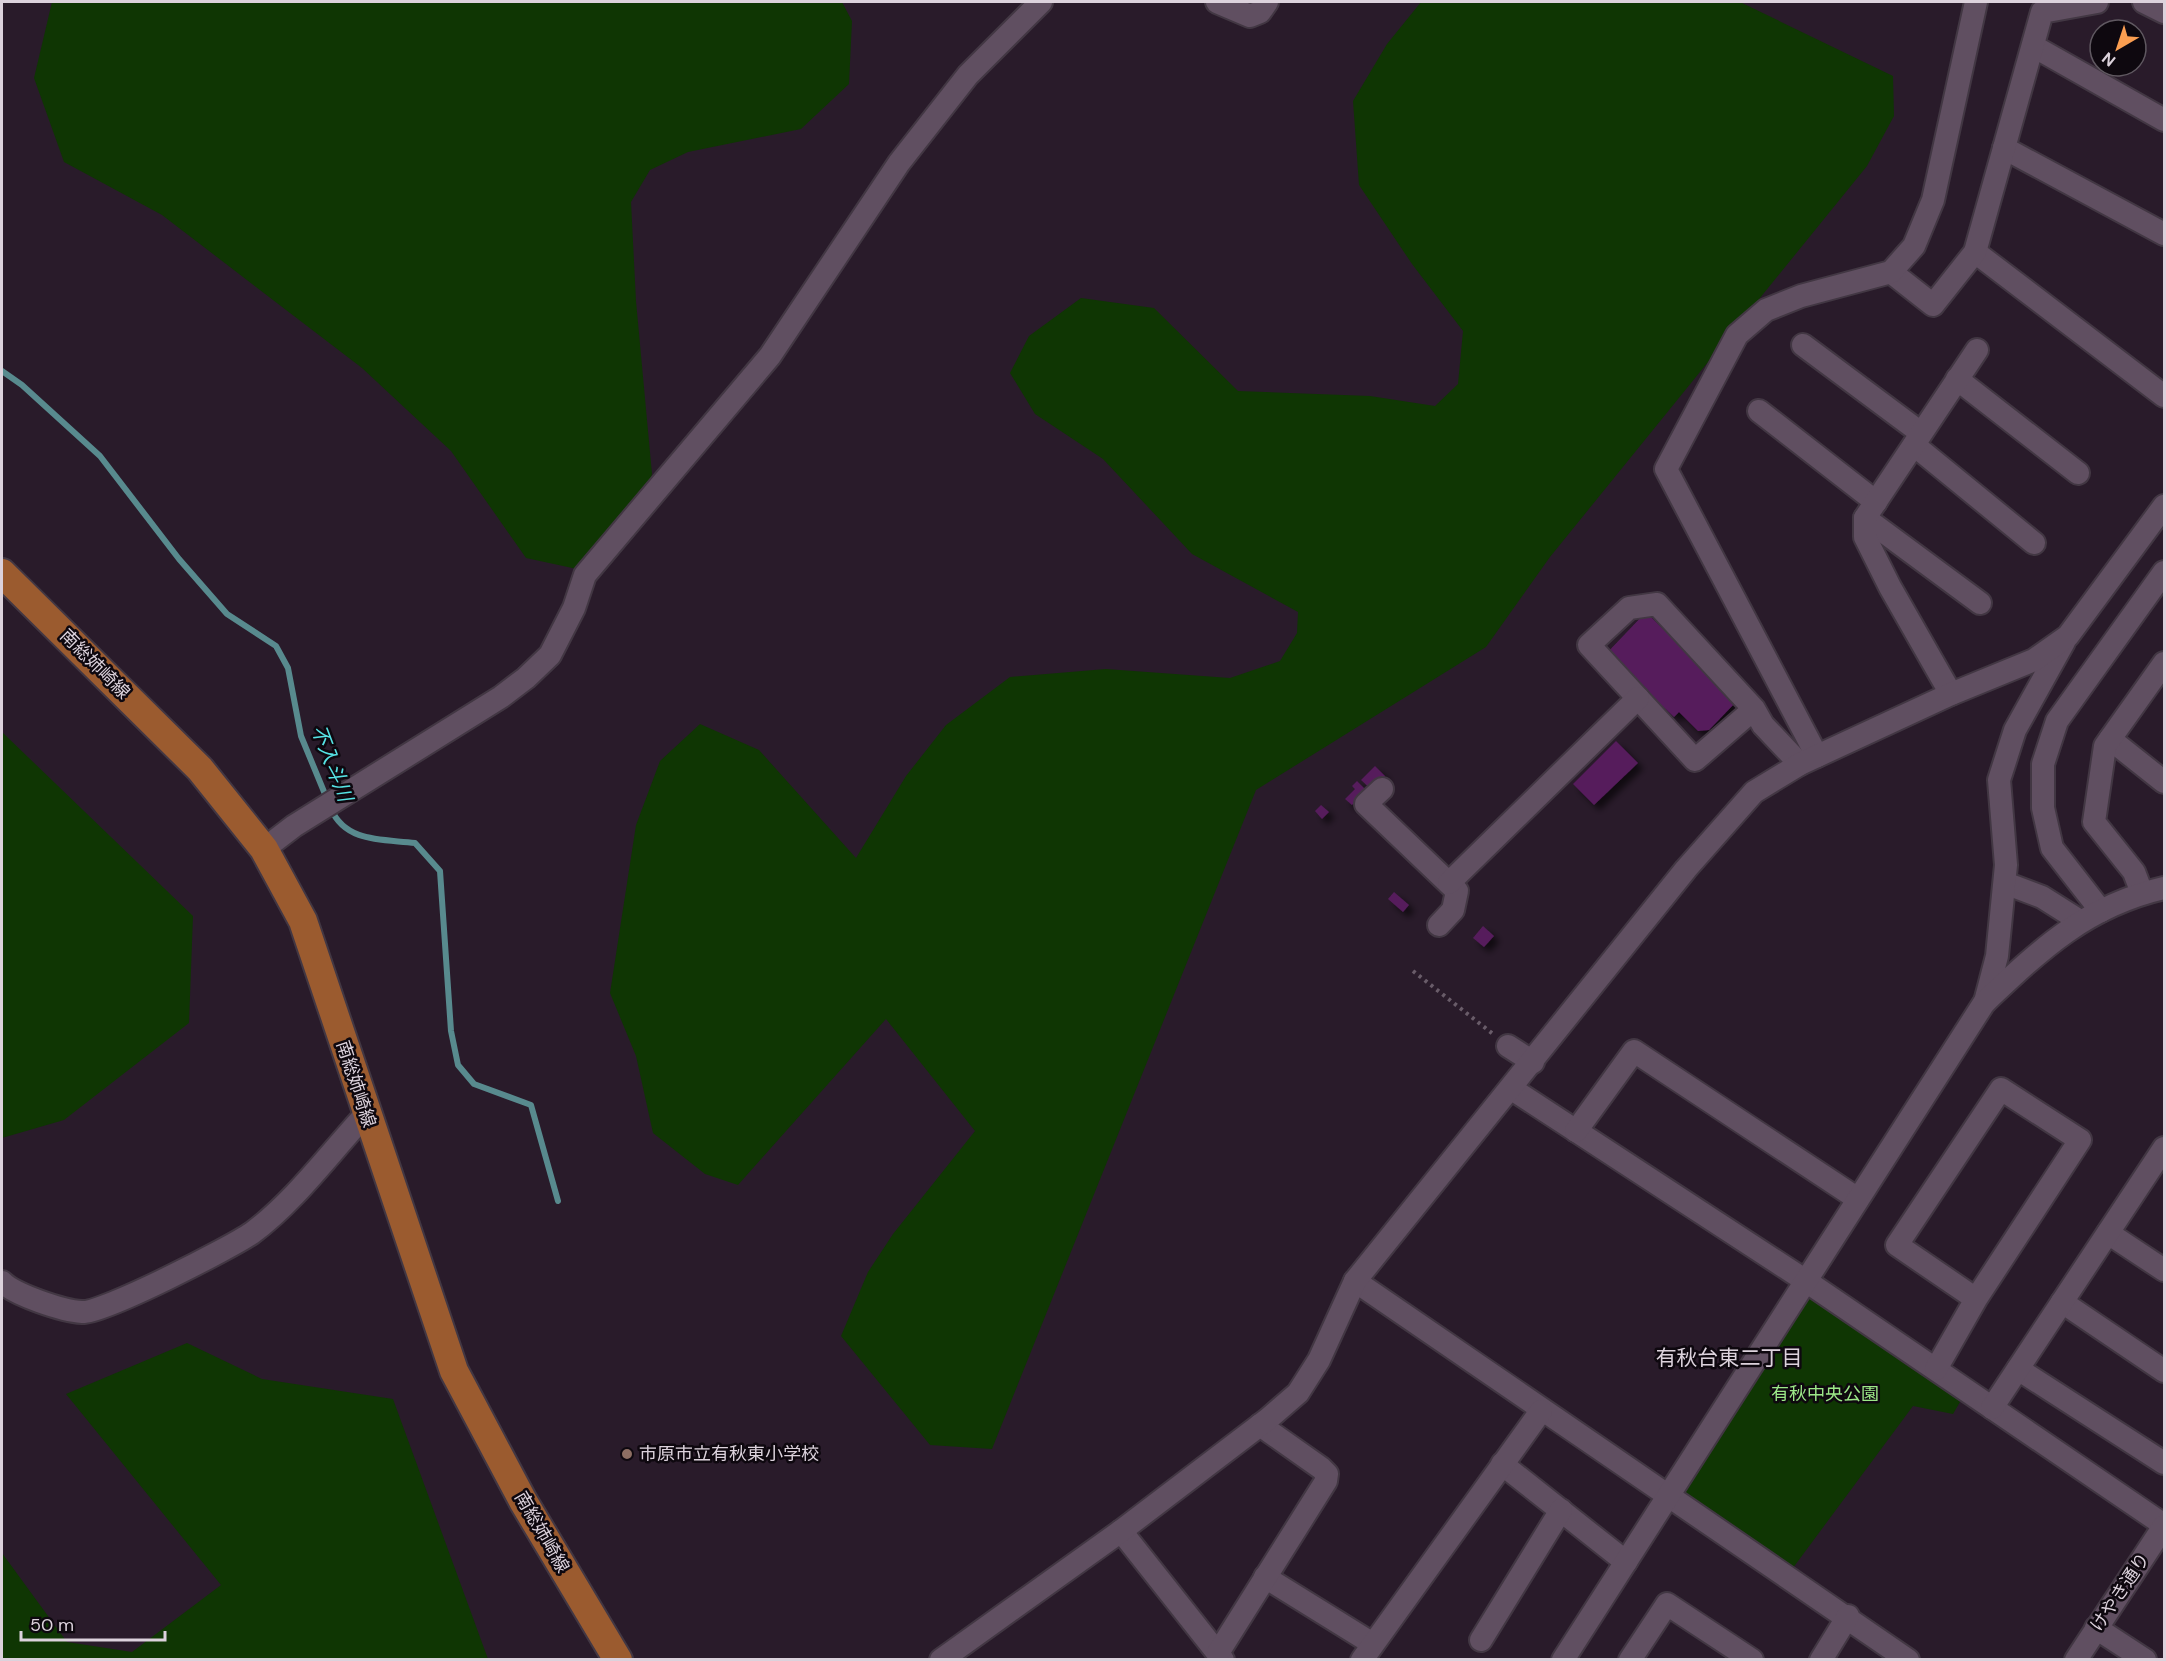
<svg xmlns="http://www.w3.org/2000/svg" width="2166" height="1661" font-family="'DM Sans','Noto Sans JP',sans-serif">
<defs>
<filter id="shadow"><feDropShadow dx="5.5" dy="5.5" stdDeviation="3" flood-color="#0009"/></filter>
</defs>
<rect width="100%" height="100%" fill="#291b2a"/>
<!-- green -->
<g fill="#0f3603">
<path d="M52 2H842L852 21 849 84 801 129 688 152 650 170 631 202 636 301 652 474 634 532 577 569 526 558 451 451 362 368 162 215 64 162 34 78Z"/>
<path d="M1421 2H1740L1893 76 1894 116 1867 166 1550 557 1486 647 1256 790 992 1449 930 1445 841 1336 868 1272 893 1234 975 1131 886 1019 738 1185 705 1174 653 1133 636 1056 610 993 636 825 660 761 700 724 759 750 856 858 906 776 946 725 1010 677 1106 669 1230 678 1280 661 1297 633 1298 612 1192 554 1103 459 1035 414 1010 373 1029 336 1081 298 1154 308 1238 391 1370 396 1435 406 1458 384 1463 331 1412 264 1359 185 1353 101 1387 44Z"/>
<path d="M2 732 193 916 189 1023 64 1120 2 1138Z"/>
<path d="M1806 1281 1967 1390 1953 1414 1913 1406 1787 1576 1666 1496Z"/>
<path d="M187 1343 262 1379 393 1399 488 1659H2V1553L67 1642 132 1652 221 1585 66 1394Z"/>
</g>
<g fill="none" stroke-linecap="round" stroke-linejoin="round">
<!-- stream -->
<g stroke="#588a8e" stroke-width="6">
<path d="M2 371 22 385 100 456 179 559 227 614 276 646 288 668 301 736 327 799"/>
<path d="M331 809C346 843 383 839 415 843L440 871 451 1031 458 1065 474 1084 531 1105 558 1201"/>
</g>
</g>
<!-- building -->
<g fill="#561d5c" filter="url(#shadow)">
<path d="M1646 612 1736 702 1709 730 1698 731 1679 712 1674 717 1633 678 1604 656Z"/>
<path d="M1616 741 1638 763 1594 805 1573 784Z"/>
<path d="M1375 766 1385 776 1372 790 1361 780Z"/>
<path d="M1357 781 1366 790 1352 805 1345 799 1355 789 1352 786Z"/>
<path d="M1321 805 1329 812 1322 819 1315 811Z"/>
<path d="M1394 892 1409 905 1403 912 1388 899Z"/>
<path d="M1483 926 1494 936 1484 947 1473 938Z"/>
</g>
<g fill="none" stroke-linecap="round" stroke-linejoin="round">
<!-- minor casing -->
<g stroke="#423743" stroke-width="26">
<g id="minor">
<path d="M1217 2 1250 16 1260 12 1267 2"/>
<path d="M2144 2 2164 12"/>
<path d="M2033 46 2164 120"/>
<path d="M2004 148 2164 234"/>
<path d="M1975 252 2164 396"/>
<path d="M1891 272 1933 305 1975 252 2042 12 2097 2"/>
<path d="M1803 345 1921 433"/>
<path d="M1957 379 2078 473"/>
<path d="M1759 411 1876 502"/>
<path d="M1914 445 2034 543"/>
<path d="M1865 518 1980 603"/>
<path d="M1951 694 1890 587 1865 537V518L1977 350"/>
<path d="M1754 709 1657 604 1629 608 1589 645 1695 760 1754 709 1763 725 1800 764"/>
<path d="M2110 739 2164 782"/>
<path d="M1817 756 1666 469 1737 335 1766 310 1801 296 1891 272 1914 246 1933 200 1976 2"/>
<path d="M1382 789 1366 804 1457 891 1453 910 1439 925"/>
<path d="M264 849 294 826 501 697 526 678 550 655 574 608 585 575 770 356 899 163 968 75 1041 2"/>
<path d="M1449 883 1638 698"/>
<path d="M2005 883 2042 897 2080 921"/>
<path d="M2142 893 2134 872 2094 822 2105 746 2164 663"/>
<path d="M2101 911 2052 848 2043 808V764L2057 721 2164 572"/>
<path d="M1985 1002 1997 956 2006 865 1999 780 2015 730 2064 642"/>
<path d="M1508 1046 1533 1062"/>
<path d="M1512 1089 1806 1281 2164 1525"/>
<path d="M1576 1131 1634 1051 1858 1199"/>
<path d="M2108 1233 2164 1270"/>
<path d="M1355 1281 1908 1660"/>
<path d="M2 1282C15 1295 63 1311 82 1312 102 1314 232 1247 252 1233 295 1201 329 1154 366 1114"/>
<path d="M2062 1302 2164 1371"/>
<path d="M1936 1369 1976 1299 2080 1140 2001 1089 1897 1245 1976 1299"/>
<path d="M2018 1369 2164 1463"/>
<path d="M1992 1408 2164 1148"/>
<path d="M1502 1464 1626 1562"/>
<path d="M1121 1531 1223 1660"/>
<path d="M1265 1577 1373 1644"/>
<path d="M2096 1628 2145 1660"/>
<path d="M1481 1640 1561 1510"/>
<path d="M1218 1653 1326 1481 1327 1474 1321 1468 1260 1425"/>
<path d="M941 1660 1121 1531 1268 1419 1298 1393 1319 1360 1355 1281 1686 869 1754 792 1800 764 1951 694 2034 660 2068 636 2164 506"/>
<path d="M1362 1660 1541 1411"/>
<path d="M1563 1660 1984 1003C2041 949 2086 906 2164 888"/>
<path d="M1630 1660 1667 1604 1752 1660"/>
<path d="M1821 1660 1848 1616"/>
<path d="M2076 1660 2164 1526"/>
</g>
</g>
<!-- major casing -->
<g stroke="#423743" stroke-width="32">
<path id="major" d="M2 573 200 769 264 849 303 921 454 1371 523 1501 618 1660"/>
</g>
<!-- path -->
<path stroke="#695c69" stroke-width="4" stroke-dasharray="3 4.5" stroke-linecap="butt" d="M1413 971 1493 1034"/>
<!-- minor -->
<use href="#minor" stroke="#604f61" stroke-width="22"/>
<!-- major -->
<use href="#major" stroke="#9b5b2f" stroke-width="28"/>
</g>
<!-- markers -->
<circle fill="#8d6e63" stroke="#0e080f" stroke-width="2" cx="627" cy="1454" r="6"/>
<g text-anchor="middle" stroke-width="5" stroke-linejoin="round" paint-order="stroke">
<!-- street labels -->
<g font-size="18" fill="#dcd2dc" stroke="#0e080f">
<text transform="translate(95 664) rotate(45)" y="6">南総姉崎線</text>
<text transform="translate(356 1084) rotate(72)" y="6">南総姉崎線</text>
<text transform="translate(542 1532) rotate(60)" y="6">南総姉崎線</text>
<text transform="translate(2120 1592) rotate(-56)" y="6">けやき通り</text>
</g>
<!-- park labels -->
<g font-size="18" fill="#9ce888" stroke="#0e080f">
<text x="1825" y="1400">有秋中央公園</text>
</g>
<!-- poi labels -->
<g font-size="18" fill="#dcd2dc" stroke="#0e080f" text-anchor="start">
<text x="639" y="1460">市原市立有秋東小学校</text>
</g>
<!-- water labels -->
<g font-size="20" font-style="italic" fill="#56e3e5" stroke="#0e080f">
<text transform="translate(332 763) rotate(69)" y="7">不入斗川</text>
</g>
<!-- quarter labels -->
<g font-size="21" fill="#dcd2dc" stroke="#0e080f">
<text x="1729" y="1365">有秋台東二丁目</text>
</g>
</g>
<!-- border -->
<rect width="2166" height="1661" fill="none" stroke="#dcd2dc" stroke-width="6"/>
<!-- north arrow -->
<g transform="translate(2118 48) rotate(219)"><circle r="28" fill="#0e080f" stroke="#605961" stroke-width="1.5"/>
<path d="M0-4.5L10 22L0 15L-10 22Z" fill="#fb9e51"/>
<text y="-9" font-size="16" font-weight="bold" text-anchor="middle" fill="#dcd2dc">N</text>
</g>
<!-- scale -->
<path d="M21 1631v9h144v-9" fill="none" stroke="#dcd2dc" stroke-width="3"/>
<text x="30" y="1631" font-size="18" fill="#dcd2dc" stroke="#0e080f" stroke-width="4.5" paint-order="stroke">50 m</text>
</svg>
